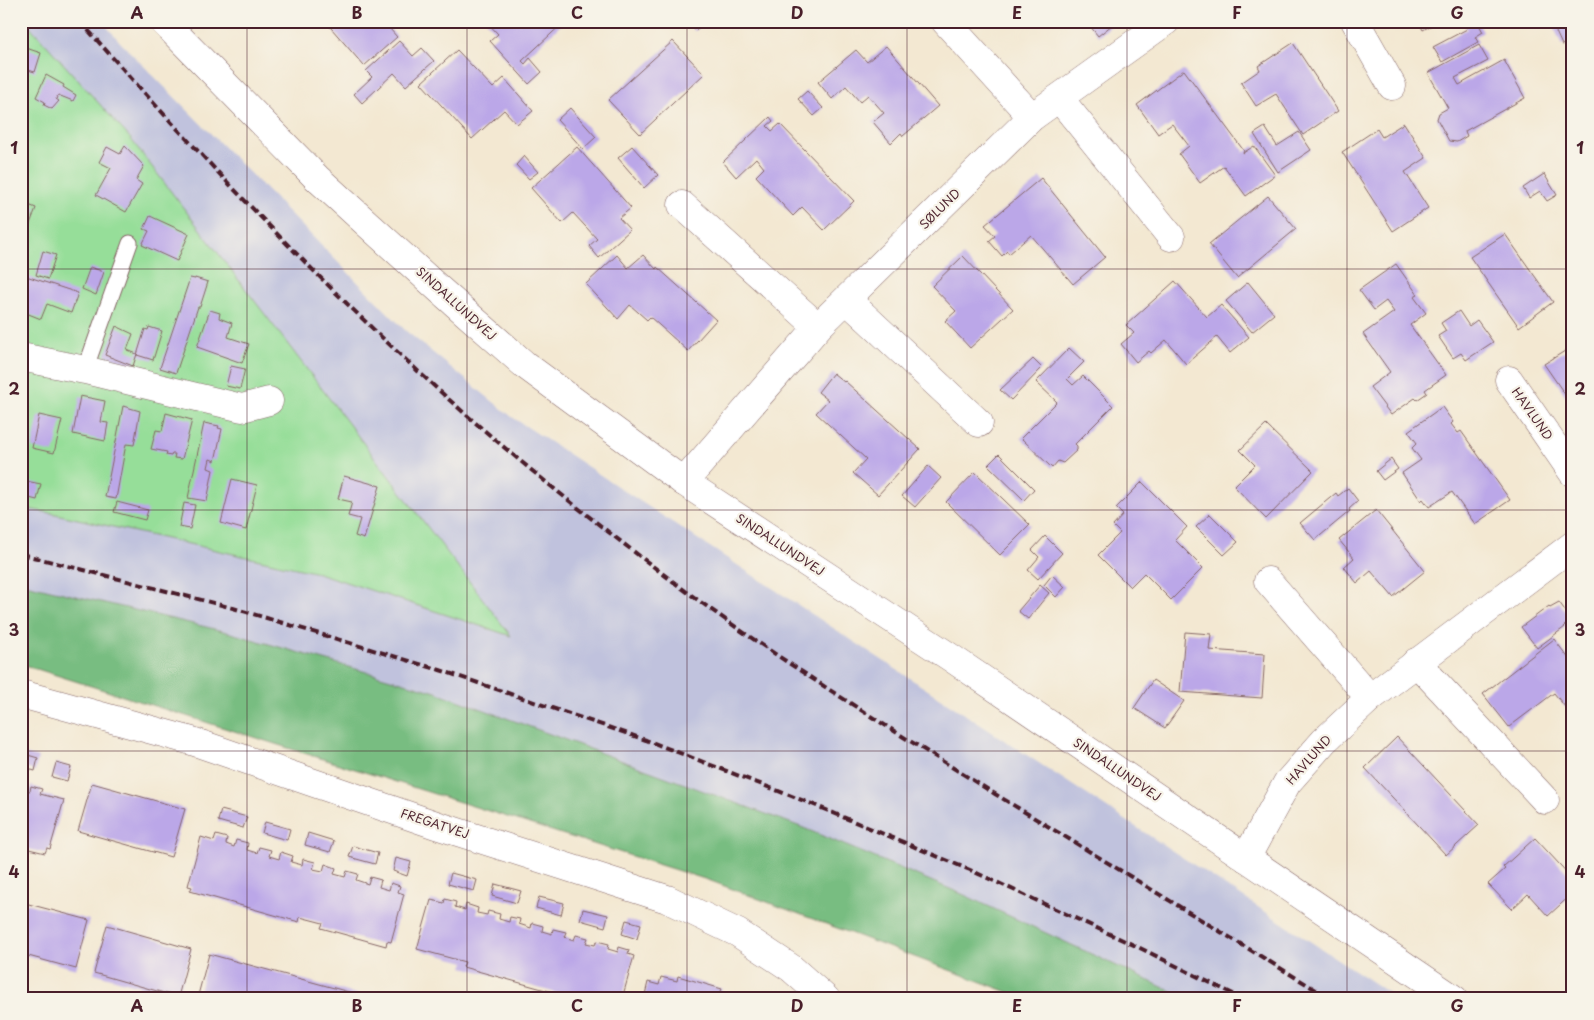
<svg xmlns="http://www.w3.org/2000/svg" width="1594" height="1020" font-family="'Playpen Sans',sans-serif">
<rect width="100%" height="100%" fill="#f7f3e8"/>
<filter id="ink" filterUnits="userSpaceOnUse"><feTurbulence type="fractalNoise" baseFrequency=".02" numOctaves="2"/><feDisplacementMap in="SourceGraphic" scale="10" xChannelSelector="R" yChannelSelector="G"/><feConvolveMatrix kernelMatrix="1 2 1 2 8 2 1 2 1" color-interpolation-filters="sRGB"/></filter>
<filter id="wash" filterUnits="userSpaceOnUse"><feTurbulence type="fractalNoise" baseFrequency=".0096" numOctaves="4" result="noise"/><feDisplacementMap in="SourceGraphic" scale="20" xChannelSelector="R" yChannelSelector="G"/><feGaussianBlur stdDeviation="1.12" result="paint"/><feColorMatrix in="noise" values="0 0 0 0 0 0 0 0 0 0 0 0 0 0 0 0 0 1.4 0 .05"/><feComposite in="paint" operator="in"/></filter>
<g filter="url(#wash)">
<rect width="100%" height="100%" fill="#f3e8d2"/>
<!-- industrial -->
<path fill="#c0c2dd" d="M25 21H102L120 42 406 331 512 417 1398 999H1188L962 894 801 827 436 692 227 632 21 583V508L51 513 318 573 510 636 130 138Z"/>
<!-- green -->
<path fill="#96de99" stroke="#707e62" d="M21 21H25L130 138 511 636 318 573 51 513 21 508Z"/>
<!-- forest -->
<path fill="#78bd81" stroke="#616e56" d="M21 583 227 632 436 692 801 827 962 894 1188 999H1027L711 881 21 664Z"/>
<g id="blocks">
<!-- building -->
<g fill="#bba7e8">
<path d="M325 21H383L397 37 364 66Z"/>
<path d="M486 21H565L522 61 525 64 530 58 542 72 529 84 490 41 498 34Z"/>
<path d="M685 21H706L695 31Z"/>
<path d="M1086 21H1109L1112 25 1098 36Z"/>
<path d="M1418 21H1439L1423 30Z"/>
<path d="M1469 21H1477L1483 32 1475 37 1478 42 1442 62 1433 47 1467 29 1465 24Z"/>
<path d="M1551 21H1573V40L1562 45Z"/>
<path d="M399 41 413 56 422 48 434 61 406 86 394 73 362 103 354 94 372 77 366 71Z"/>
<path d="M673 41 704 74 640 134 608 100Z"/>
<path d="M1293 43 1338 111 1303 135 1276 94 1256 106 1241 83 1260 70 1258 66Z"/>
<path d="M1479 45 1488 61 1455 78 1459 85 1504 60 1525 98 1465 131 1467 136 1457 142 1449 141 1437 119 1439 113 1448 108 1428 73Z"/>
<path d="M886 46 938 106 903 136 901 133 891 143 873 122 884 113 868 95 860 102 846 86 832 99 818 82 856 50 867 62Z"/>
<path d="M26 48 41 53 35 72 21 68Z"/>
<path d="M457 50 493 88 504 78 533 111 517 124 504 110 472 139 421 83Z"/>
<path d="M1184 70 1244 151 1243 153 1254 146 1275 175 1246 196 1224 166 1200 183 1179 154 1189 146 1172 124 1158 134 1137 105Z"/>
<path d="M46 75 64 85 63 87 76 95 73 101 58 95 56 99 59 101 52 109 44 105 45 102 36 97Z"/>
<path d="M807 91 823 108 814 116 798 99Z"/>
<path d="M570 108 596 137 583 149 557 120Z"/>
<path d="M770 117 773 121 767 126 772 131 780 124 854 201 824 230 802 207 793 216 756 176 764 168 756 158 736 177 723 162Z"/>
<path d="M1404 123 1426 158 1405 172 1428 208 1393 231 1342 152 1377 129 1382 137Z"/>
<path d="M1265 127 1277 146 1299 132 1311 150 1278 172 1254 134Z"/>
<path d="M125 146 144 166 136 180 142 184 126 212 96 195 111 168 99 162 107 147 120 154Z"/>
<path d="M632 146 658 175 644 188 618 158Z"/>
<path d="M577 147 631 208 619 218 630 230 599 258 589 246 597 239 573 213 562 223 531 188Z"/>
<path d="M524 156 538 172 529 179 516 165Z"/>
<path d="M1544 174 1557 195 1547 201 1540 191 1529 198 1523 188Z"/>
<path d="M1041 178 1105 257 1073 284 1031 235 1009 254 1007 251 1002 256 989 241 995 236 985 225Z"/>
<path d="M1268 196 1296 229 1237 278 1209 244Z"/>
<path d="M21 202 36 208 21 248Z"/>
<path d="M150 216 189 234 177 261 142 245 149 231 144 229Z"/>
<path d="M1505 234 1553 302 1519 327 1470 257Z"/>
<path d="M43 251 56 255 48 279 36 275Z"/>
<path d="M617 255 628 268 643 255 656 269 657 267 716 320 688 351 650 317 647 320 630 305 618 319 586 284Z"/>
<path d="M963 256 1013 309 970 348 945 321 956 311 932 286Z"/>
<path d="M1396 264 1418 295 1414 297 1426 313 1410 325 1446 375 1425 390 1427 393 1417 400 1415 398 1391 415 1370 387 1390 372 1363 334 1394 312 1386 301 1374 310 1359 290Z"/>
<path d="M90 267 104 272 96 295 82 289Z"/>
<path d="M26 276 78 293 71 313 47 304 41 319 21 311V287Z"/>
<path d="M190 278 195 279V278L208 282 200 307H198L176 373 160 368Z"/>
<path d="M1175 281 1207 317 1221 305 1249 337 1230 353 1217 337 1186 364 1166 340 1151 353 1149 351 1136 362 1121 344 1134 333 1126 325Z"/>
<path d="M1248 282 1274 314 1252 332 1226 301Z"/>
<path d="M210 310 220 313 219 318 232 323 228 337 249 344 242 363 197 347Z"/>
<path d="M1459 311 1469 326 1477 320 1493 342 1466 360 1461 353 1453 358 1438 336 1446 331 1441 323Z"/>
<path d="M116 326 133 334 127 350 137 354 133 366 105 355Z"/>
<path d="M149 327 162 331 153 360 137 355 145 329 148 330Z"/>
<path d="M1573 346V406L1544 364Z"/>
<path d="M1069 348 1084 362 1067 379 1073 385 1083 376 1113 406 1075 444 1077 446V450L1063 463 1058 461 1052 468 1021 438 1057 402 1036 382Z"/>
<path d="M1033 359 1042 368 1011 400 1000 390Z"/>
<path d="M231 366 245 369 240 389 226 386Z"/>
<path d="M833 373 844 382 845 381 920 449 878 495 853 473 866 459 816 413 828 400 818 392Z"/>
<path d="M80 396 105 401 101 422 108 423 105 441 73 434Z"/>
<path d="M123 406 140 411 134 445 126 444 116 499 105 497Z"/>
<path d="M1442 407 1453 422 1451 424 1458 433 1461 431 1510 500 1475 524 1452 492 1429 507 1423 499 1421 501 1402 473 1421 460 1412 448 1417 443 1408 431Z"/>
<path d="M166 413 192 420 182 459 174 458 175 454H172L171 456 166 455 167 452 151 449 156 430 162 431Z"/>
<path d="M39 415 62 420 54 453 32 448Z"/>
<path d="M204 423 219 426 218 428 222 429 215 461 210 459 208 468 213 470 207 501 188 498Z"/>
<path d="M1266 425 1313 471 1266 519 1234 486 1255 465 1240 450Z"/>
<path d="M999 454 1034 489 1024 500 988 465Z"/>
<path d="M1391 459 1398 469 1383 480 1376 471Z"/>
<path d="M928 466 941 478 915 507 902 496Z"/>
<path d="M975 472 1030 525 1000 555 946 502Z"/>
<path d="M344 476 380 486 364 539 355 536 360 519 348 516 352 502 338 499Z"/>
<path d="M232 479 257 485 246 530 221 523Z"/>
<path d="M21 480 41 484 37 500 21 496Z"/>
<path d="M1142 482 1187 527 1175 540 1203 568 1171 600 1144 573 1130 587 1098 555 1120 533 1113 526 1123 515 1116 508Z"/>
<path d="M1348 488 1358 501 1349 509 1350 511 1315 540 1300 523 1336 493 1338 496Z"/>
<path d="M117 502 148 510 145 520 114 512Z"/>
<path d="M184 503 195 505 190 529 179 527Z"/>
<path d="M1376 510 1425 571 1393 597 1371 571 1357 583 1344 567 1354 558 1339 540Z"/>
<path d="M1210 514 1238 542 1224 555 1196 527Z"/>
<path d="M1045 536 1062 553 1038 579 1028 570 1039 557 1032 550Z"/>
<path d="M1052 575 1065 587 1056 597 1044 585Z"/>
<path d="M1040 585 1049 593 1028 619 1018 611Z"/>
<path d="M1559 602 1572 620 1564 626 1565 627 1537 648 1521 627 1549 606 1550 607Z"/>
<path d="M1185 632 1211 634 1209 650 1265 654 1262 698 1180 692Z"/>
<path d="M1554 639 1573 664V703L1566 708 1554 693 1509 727 1483 694Z"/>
<path d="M1153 680 1184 701 1165 728 1134 708Z"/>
<path d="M1397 737 1479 825 1446 855 1365 768Z"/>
<path d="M21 753 38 758 35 771 21 767Z"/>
<path d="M56 763 71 767 67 781 52 777Z"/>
<path d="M92 783 185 809 171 857 78 831Z"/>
<path d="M31 786 42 789 40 794 64 800 50 849 47 848 45 853 21 847V789L30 791Z"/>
<path d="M221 810 247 817 243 828 218 821Z"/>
<path d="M265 822 290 829 287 840 262 833Z"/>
<path d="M308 833 334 841 330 852 305 845Z"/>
<path d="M216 835 227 838 226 844 234 847 236 840 248 843 247 850 257 853 259 847 271 850 269 856 279 859 281 852 293 856 291 862 302 865 303 859 315 862 313 869 323 871 325 864 336 868 334 874 345 877 347 871 358 874 356 880 368 884 370 877 381 880 379 887 389 890 391 883 400 886 398 892 404 894 391 942 387 941 386 946 321 928 323 923 300 917 299 922 190 891 192 887 188 886 201 837 214 841Z"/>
<path d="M1535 838 1573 879V893L1548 916 1528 894 1512 909 1488 884 1505 869 1503 867Z"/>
<path d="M353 846 378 853 375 864 349 857Z"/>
<path d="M396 858 411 862 407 876 393 871Z"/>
<path d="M451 873 477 880 474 891 448 884Z"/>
<path d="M495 884 521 891 517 903 492 896Z"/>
<path d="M539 897 564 903 561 915 536 908Z"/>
<path d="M445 899 456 902 455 907 465 910 466 904 478 908 477 913 487 915 488 911 500 914 499 919 509 922 510 917 520 919 519 924 531 928 532 923 543 926 542 931 552 934 553 929 566 932 564 937 574 940 576 935 588 938 586 943 595 945 597 941 609 944 608 949 618 952 619 947 629 950 628 954 634 956 622 999H578L463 967 465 962 417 949 431 900 444 903Z"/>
<path d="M21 902 89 920 76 969 21 954Z"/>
<path d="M583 909 608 915 605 927 580 920Z"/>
<path d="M626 920 641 924 637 939 622 934Z"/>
<path d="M107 925 191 949 178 997 94 973Z"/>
<path d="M209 954 371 998V999H197Z"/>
<path d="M678 976 722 989 720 993 735 998 737 993 756 999H644L648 982 659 985 661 977 677 981Z"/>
</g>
</g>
</g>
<g filter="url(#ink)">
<use href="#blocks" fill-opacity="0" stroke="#856565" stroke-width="1"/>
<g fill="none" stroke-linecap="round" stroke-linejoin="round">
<!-- lane casing -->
<g stroke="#856565" stroke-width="17">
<path id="lane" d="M85 370 130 243"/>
</g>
<!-- street casing -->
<g stroke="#856565" stroke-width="29">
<g id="street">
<path d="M163 21 317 178 440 290 525 365 684 482 953 659 1454 999"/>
<path d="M945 21 1032 117"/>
<path d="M1355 21 1392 86"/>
<path d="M1059 98 1171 237"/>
<path d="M682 205 818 327"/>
<path d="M847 300 979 423"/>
<path d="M21 357 85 370 242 408 269 401"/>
<path d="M1509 380 1573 473"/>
<path d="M684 482 818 327 1032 117 1166 21"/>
<path d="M1268 581 1370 698"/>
<path d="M1416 662 1545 800"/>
<path d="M21 694 192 741 436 825 667 899 738 933 791 968 826 999"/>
<path d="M1246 858 1287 783 1324 741 1370 698 1573 545"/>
</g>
</g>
<!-- lane -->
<use href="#lane" stroke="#fff" stroke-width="15"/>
<!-- street -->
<use href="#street" stroke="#fff" stroke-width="28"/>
<!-- rail -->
<g stroke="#4a1f2b" stroke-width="4" stroke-dasharray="8 4" stroke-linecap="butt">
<path d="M80 21C195 151 315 278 444 395 521 464 603 529 687 592 786 665 891 729 995 794 1107 862 1219 931 1331 999"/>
<path d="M21 554 233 608 440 670 646 740 807 802 970 870 1138 947 1243 999"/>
</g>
</g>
</g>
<!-- grid -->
<path fill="none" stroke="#4a1f2b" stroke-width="1" stroke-opacity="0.55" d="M247 21V999M467 21V999M687 21V999M907 21V999M1127 21V999M1347 21V999M21 269H1573M21 510H1573M21 751H1573"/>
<g text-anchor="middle" stroke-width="4.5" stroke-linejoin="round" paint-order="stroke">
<!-- street labels -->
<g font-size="12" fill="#4a1f2b" stroke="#f7f3e8">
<text transform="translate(940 209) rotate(-45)" y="4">SØLUND</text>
<text transform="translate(456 304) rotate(42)" y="4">SINDALLUNDVEJ</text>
<text transform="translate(1532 414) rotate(55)" y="4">HAVLUND</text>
<text transform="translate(780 545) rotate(33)" y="4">SINDALLUNDVEJ</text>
<text transform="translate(1309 760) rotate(-49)" y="4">HAVLUND</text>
<text transform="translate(1117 770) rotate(34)" y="4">SINDALLUNDVEJ</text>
<text transform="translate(435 824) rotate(18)" y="4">FREGATVEJ</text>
</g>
</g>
<!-- margin -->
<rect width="1594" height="1020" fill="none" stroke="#f7f3e8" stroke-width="55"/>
<rect x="28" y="28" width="1538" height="964" fill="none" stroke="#4a1f2b" stroke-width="2"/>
<g font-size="16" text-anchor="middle" font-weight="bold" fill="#4a1f2b">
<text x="137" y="19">A</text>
<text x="357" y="19">B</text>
<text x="577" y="19">C</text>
<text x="797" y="19">D</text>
<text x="1017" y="19">E</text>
<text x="1237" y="19">F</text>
<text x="1457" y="19">G</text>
<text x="14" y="154">1</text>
<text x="1580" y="154">1</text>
<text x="14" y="395">2</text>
<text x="1580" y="395">2</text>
<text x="14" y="636">3</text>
<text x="1580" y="636">3</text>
<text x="14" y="878">4</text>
<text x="1580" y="878">4</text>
<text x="137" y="1012">A</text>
<text x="357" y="1012">B</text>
<text x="577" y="1012">C</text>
<text x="797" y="1012">D</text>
<text x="1017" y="1012">E</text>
<text x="1237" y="1012">F</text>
<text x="1457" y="1012">G</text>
</g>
</svg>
